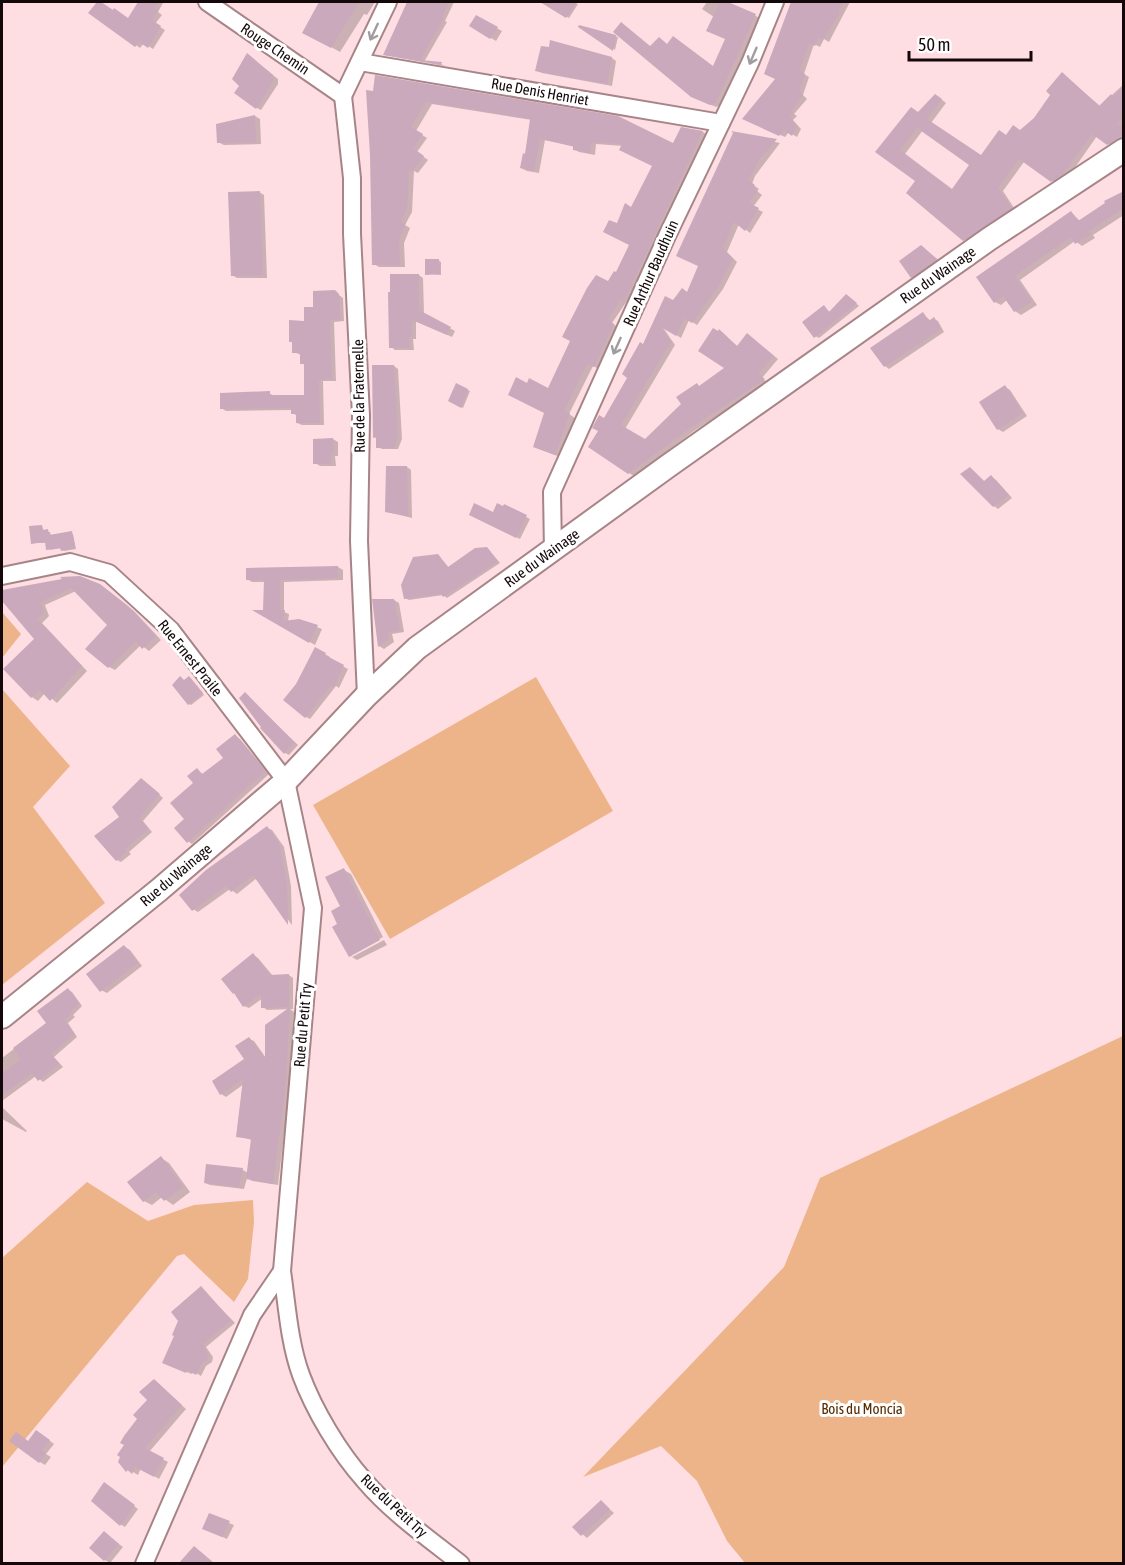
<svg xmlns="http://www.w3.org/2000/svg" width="1125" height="1565" font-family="'Asap Condensed',sans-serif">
<rect width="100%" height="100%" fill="#fedee2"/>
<!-- green -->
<g fill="#edb489">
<path d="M2 612 21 634 2 658Z"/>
<path d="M536 677 613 811 390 939 313 805Z"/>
<path d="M2 689 70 766 33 807 105 903 2 985Z"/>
<path d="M1123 1036V1563H745L727 1541 697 1481 661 1446 583 1477 784 1267 820 1178Z"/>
<path d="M87 1182 148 1221 194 1205 253 1200 254 1222 248 1279 234 1302 184 1254 177 1256 2 1467V1258Z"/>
</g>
<!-- shadow -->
<g fill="#0003" fill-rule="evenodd">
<path d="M98 2 129 19 140 2H161L163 3 158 12 162 15 155 24 165 30 153 49 144 43 140 48 90 13Z"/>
<path d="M321 2H375L367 15 364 14 340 52 304 32Z"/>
<path d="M409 2H454L445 21 447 22 424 62 441 64 445 66 385 55Z"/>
<path d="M555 2H573L578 4 569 18 552 7Z"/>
<path d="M707 2H732L730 4 760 18 721 105 716 107 697 99 651 48 668 45 714 67 727 39 714 17 702 9Z"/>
<path d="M793 2H850L829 42 824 39 820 47 814 44 804 74 809 77 803 95 807 99 794 114 797 116 793 120 801 129 797 137 789 132 785 137 749 121 777 79 766 74Z"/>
<path d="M477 17 502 31 496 41 471 26Z"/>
<path d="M580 26 618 37 615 50 614 49Z"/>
<path d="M251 58 278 79V84L261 110 257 108 241 85Z"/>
<path d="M612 58 616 61 612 86 542 73 537 71Z"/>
<path d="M1063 74 1100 106 1124 84V125L1122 127 1124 129V140L1113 147 1097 136 1069 176 1057 184 1024 162 1003 191 1016 211 970 243 964 239 917 181 877 152 919 113 941 99 946 103 931 123 981 157 1007 137 1020 132 1035 119 1052 95ZM923 130 971 165 953 191 905 154Z"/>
<path d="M376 77 674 145 682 129 703 132 707 135 630 303 627 301 612 323 619 328 599 369 593 366 569 414 575 418 560 457 534 447 546 413 528 385 548 390 608 283 617 274 631 244 617 225 632 209 654 166 623 146 596 144 595 155 579 152 574 149 575 147 545 140 539 173 527 171 521 168 526 156 532 120 432 104 416 131 427 138 417 152 428 160 418 173 414 171 412 212 405 225 410 228 404 243 405 267H379L374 264V92Z"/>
<path d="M255 116 260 119 261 144 224 145 218 142Z"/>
<path d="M735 133 780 143 755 176 752 184 759 189 757 191 762 195 753 207 763 212 750 233 739 224 727 252 737 262 723 289 697 325 689 320 681 338 662 326 675 345 625 429 645 440 701 387 727 368 720 331 738 347 752 338 778 359 762 378 768 383 694 431 634 476 629 473 604 419 629 377 644 345 674 301 688 293 699 266Z"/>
<path d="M259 192 264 195 267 278H237L232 275Z"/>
<path d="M1124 193V215L1093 235 1095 238 1082 246 1075 241 1020 280 1037 305 1021 315 1015 311 1007 300 1001 305 995 302 978 277 1072 213 1081 222Z"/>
<path d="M925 250 941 262 916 279 912 277Z"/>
<path d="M439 261 441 262V275L427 274Z"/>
<path d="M419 275 423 278 424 314 455 331 452 337 416 321V339H413L414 350H395L391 347Z"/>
<path d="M335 292 343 298 344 321 334 322 336 381H323L324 425H302L297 423V416L293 413V410L226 411 221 408 269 393 274 396 305 397V365L301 363V355L294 352 293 343 291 341 315 308Z"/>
<path d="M850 298 859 306 819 338 815 336 824 307 830 312Z"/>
<path d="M923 314 931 321 934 319 938 321 944 332 889 369 885 366Z"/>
<path d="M394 366 398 369 402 439 398 449H382L378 447V439L374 437Z"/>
<path d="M456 385 470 391 463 408 449 400Z"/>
<path d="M1005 387 1010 390 1027 416 1003 432 998 429Z"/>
<path d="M333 439 338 442V456H335L336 466H320L315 463Z"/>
<path d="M407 467 411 470 412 518 387 512Z"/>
<path d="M970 468 985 482 991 477 996 480 1012 498 998 509 994 506Z"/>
<path d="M505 506 530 519 520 539 474 517 493 514Z"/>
<path d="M42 527 44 531 50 532 51 536 73 534 76 549 64 551 62 548 50 550 46 543H32Z"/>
<path d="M487 548 500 563 447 598 443 595 409 600 405 598 438 555 449 568Z"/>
<path d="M338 567 343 570V580L284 582V612L289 614 288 622 298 620 322 629 315 645 258 612H265V582H252L247 579Z"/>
<path d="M65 580 107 590 134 611 161 640 149 651 141 645 115 670 109 667V625L76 591 45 605 49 616 42 623 87 671 57 703 45 693 38 701 32 697 36 640 2 598V592Z"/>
<path d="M394 600 399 603 404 632 392 634 394 642 384 649 379 646Z"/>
<path d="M316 649 330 657 329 659 348 669 339 688 336 686 310 719 306 717 298 684Z"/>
<path d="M191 679 204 695 191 705 189 704 185 682Z"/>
<path d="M245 694 298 745 289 755 285 753Z"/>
<path d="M235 736 240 739 269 774 192 844 188 841 186 819 197 770 204 775 225 758Z"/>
<path d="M146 783 163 798 143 821 152 832 129 852 131 854 121 862 117 860 121 818Z"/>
<path d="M267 828 272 830 284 847 291 886 292 925 257 878 237 894 230 889 198 912 193 909Z"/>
<path d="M344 870 351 874 383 937 352 954V957L339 925Z"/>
<path d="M384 940 387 945 357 960 352 957Z"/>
<path d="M125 947 130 950 142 966 107 993 101 990Z"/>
<path d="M253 955 258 958 273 976 289 975 293 978V1009L267 1010 263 1007V998L249 1008 244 1006Z"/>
<path d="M68 990 72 992 82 1006 73 1015 75 1017 68 1023 77 1037 54 1057 63 1067 43 1082 36 1076 2 1101V1058L48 1023Z"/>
<path d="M290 1009 294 1012 291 1076 278 1185 252 1181 247 1178 244 1189 210 1185 205 1183 207 1165 243 1170 248 1173 252 1140 237 1136 244 1084 226 1097 221 1094 246 1060 249 1039 254 1041 266 1058Z"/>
<path d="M2 1107 27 1131 26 1132 2 1119Z"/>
<path d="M161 1158 169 1163 190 1192 173 1205 162 1197 152 1205 144 1201Z"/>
<path d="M201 1288 235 1323 206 1347 213 1357 212 1362 206 1366 201 1376 193 1371 192 1374 168 1365Z"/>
<path d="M154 1381 186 1409 149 1452 168 1462 159 1479 141 1468 138 1475 133 1472 132 1474 119 1462 149 1400Z"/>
<path d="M42 1435 54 1444 46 1454 51 1457 45 1465 40 1462 29 1442Z"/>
<path d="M109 1487 138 1509 125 1527 120 1524Z"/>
<path d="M601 1502 614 1513 587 1538 574 1527Z"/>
<path d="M229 1523 234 1525 227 1539 209 1531Z"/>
<path d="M104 1533 123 1547 110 1563 105 1560Z"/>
</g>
<!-- building -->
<g fill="#c9a9bb" fill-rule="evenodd">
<path d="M97 2H101L113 10 114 8 128 18 138 2H158L154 8 158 11 152 20 161 26 148 48 139 42 135 47 88 13Z"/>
<path d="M319 2H359L331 48 302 33Z"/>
<path d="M407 2H449L442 17 444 18 420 60 442 62 441 65 383 55Z"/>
<path d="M540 2H577L566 18Z"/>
<path d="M720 2H728L756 14 716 103 710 105 691 97 613 32 621 22 650 46 659 37 667 44 673 36 713 66 725 39 706 31Z"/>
<path d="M791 2H844L838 11 840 12 823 40 819 37 815 46 809 43 800 70 805 74 799 92 803 95 791 111 793 113 790 117 797 126 792 136 784 130 779 136 742 119 775 79 764 74Z"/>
<path d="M476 15 498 27 490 39 469 26Z"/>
<path d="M579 25 616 35 613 51 578 27Z"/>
<path d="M550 40 612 57 607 84 535 71 541 46 549 47Z"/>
<path d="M247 53 273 75 274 81 256 109 234 93 239 86 232 79Z"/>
<path d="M1062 72 1099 106 1111 94 1113 97 1124 86V117L1117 123 1124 129V134L1107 145 1092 134 1064 173 1051 182 1019 159 998 188 1012 208 963 241 906 193 915 181 875 152 911 107 918 112 935 94 942 99 927 119 981 155 999 130 1006 135 1013 125 1020 130 1034 118 1050 95 1046 91ZM917 128 969 165 952 189 900 150Z"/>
<path d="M375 75 618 116 673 143 681 127 703 131 624 302 621 299 608 319 614 324 594 367 587 364 564 411 570 413 555 455 533 447 544 413 508 395 516 377 527 383 529 378 548 388 570 341 562 337 587 288 596 275 608 281 614 271 616 272 629 245 603 232 609 220 617 223 625 203 631 207 652 166 619 150 622 144 591 142 590 153 573 150V146L540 139 534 171 520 168 523 153 525 154 530 119 426 102 411 127 423 134 413 148 424 156 412 171 409 169 407 209 401 221 406 223 399 239 400 265H372L370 155 366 90 373 91Z"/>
<path d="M255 115 256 142 217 143 216 124Z"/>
<path d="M731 131 777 139 760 159 748 180 755 185 753 187 758 191 749 203 759 208 745 231 734 222 723 248 733 259 718 287 692 323 684 318 676 336 661 327 671 342 621 425 645 439 681 404 676 397 697 383 699 386 724 368 698 351 713 328 718 331 719 329 737 346 747 333 774 356 758 374 765 379 689 429 628 474 588 447 598 431 592 428 599 415 604 418 627 378 622 374 640 342 643 344 665 296 673 300 682 288 687 292 698 266 676 256 733 133Z"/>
<path d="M260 191 263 275 231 276 228 192Z"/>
<path d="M1124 191V208L1088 232 1091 234 1075 244 1071 237 1015 276 1032 302 1014 312 1003 296 994 303 976 277 1071 211 1078 221 1105 203 1104 201Z"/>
<path d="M921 245 937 259 911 278 899 261Z"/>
<path d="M425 259H439L440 274 425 275Z"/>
<path d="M390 274H419V310L451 327 447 335 412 320V337H409L410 348H389L388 292H390Z"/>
<path d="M335 290 339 294 340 320H330L332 379 319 380 320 423H296V414H291V408L220 409V393L270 391V395H304V364H300V353H292V342H289V320L304 321V307H313V291Z"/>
<path d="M846 294 857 303 814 338 802 322 824 305 829 312Z"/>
<path d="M923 312 929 321 934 317 941 329 884 367 870 348Z"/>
<path d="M372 365H394L398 436 394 448H376V437L373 438Z"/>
<path d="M456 383 468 389 461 408 448 401Z"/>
<path d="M1005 385 1023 413 997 430 979 402Z"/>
<path d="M333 438 334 453H331V464H313V439Z"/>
<path d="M386 466H407L408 516 385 512Z"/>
<path d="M970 467 984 481 991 475 1009 495 993 507 960 474Z"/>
<path d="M474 503 493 512 497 503 503 506 504 504 527 515 516 538 469 515Z"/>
<path d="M42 525 43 530 48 529 49 535 72 531 75 548 61 551 60 548 46 550 45 542 31 544 29 526Z"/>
<path d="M487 547 498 561 462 585 443 597 441 594 404 599 401 585 413 557 438 554 448 567 475 548Z"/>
<path d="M338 566V578L280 580V610H285L283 621 299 619 318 625 309 643 252 610H263L264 580H246V568Z"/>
<path d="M80 576 100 584 128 606 156 636 142 649 136 641 108 668 85 649 107 625 71 588 40 602 44 612 37 619 82 666 50 701 40 690 31 698 3 669 34 639 2 601V590L62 579 60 577Z"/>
<path d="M372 599H394L400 630 388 632 389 639 378 647Z"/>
<path d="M315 647 326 653 325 655 344 665 334 687 331 685 305 718 283 700 296 684Z"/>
<path d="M180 676 184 680 189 676 203 693 188 705 172 685Z"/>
<path d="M245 692 294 742 284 754 260 728 261 727 239 698Z"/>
<path d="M235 734 265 771 187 843 174 828 184 819 170 803 193 783 187 776 197 768 202 774 223 758 216 749Z"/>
<path d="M141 778 160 794 139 818 148 829 125 849 127 851 116 861 94 836 119 817 112 807Z"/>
<path d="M267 826 279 843 287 882 288 925 253 875 231 892 226 886 192 911 179 895 206 870Z"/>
<path d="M344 868 380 940 349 957 332 927 337 924 331 911 340 906 325 877Z"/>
<path d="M124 945 138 963 100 992 86 974Z"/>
<path d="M253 953 270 975 289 974V1007L261 1008V994L243 1007 234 993 233 994 221 979Z"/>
<path d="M68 988 79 1003 70 1012 71 1014 64 1020 74 1034 51 1054 59 1064 38 1081 32 1073 2 1095V1074L21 1059 13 1048 46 1023 37 1011Z"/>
<path d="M290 1007 286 1082 273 1184 246 1179 251 1139 236 1137 243 1079 220 1095 212 1081 244 1059 235 1046 249 1037 265 1058V1025Z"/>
<path d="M161 1156 183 1187 164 1201 156 1192 143 1202 127 1182Z"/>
<path d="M206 1164 243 1168 239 1187 204 1183Z"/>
<path d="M201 1286 231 1320 203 1344 208 1354 207 1360 202 1363 196 1375 187 1370 186 1373 162 1363 174 1336 172 1335 178 1321 171 1312Z"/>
<path d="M154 1379 182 1405 145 1448 164 1458 154 1477 135 1467 132 1473 128 1470 126 1472 118 1462 120 1457 117 1455 124 1445 120 1443 124 1436 137 1419 133 1415 147 1400 139 1392Z"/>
<path d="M36 1430 50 1440 42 1450 46 1453 39 1463 9 1441 16 1432 28 1441Z"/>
<path d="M104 1482 135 1505 120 1526 91 1501Z"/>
<path d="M601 1500 610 1509 581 1536 572 1527Z"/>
<path d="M209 1513 230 1521 222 1537 202 1529Z"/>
<path d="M104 1531 119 1544 104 1561 89 1548Z"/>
<path d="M194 1546 214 1563H179Z"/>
</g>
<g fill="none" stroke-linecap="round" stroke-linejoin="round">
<!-- street casing -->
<g stroke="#a78488" stroke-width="20">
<g id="street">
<path d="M207 2 343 96"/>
<path d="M360 62 721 123"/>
<path d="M343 96 352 178V234L361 416 359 541 366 696"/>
<path d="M343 96 388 2"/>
<path d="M553 551 552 492 667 236 750 63 775 2"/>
<path d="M2 576 70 562 109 573 171 630 286 781 313 908 282 1271C287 1305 289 1342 301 1375 314 1410 339 1452 364 1480 391 1512 428 1538 461 1564"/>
<path d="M144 1564 252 1315 282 1271"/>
</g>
</g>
<!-- secondary casing -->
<g stroke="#a78488" stroke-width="26">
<path id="secondary" d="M2 1017 159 890 286 781 366 696 417 648 668 466 989 239 1124 150"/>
</g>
<!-- street -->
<use href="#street" stroke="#fff" stroke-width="16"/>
<!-- secondary -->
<use href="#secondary" stroke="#fff" stroke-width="22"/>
</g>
<!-- one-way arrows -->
<defs><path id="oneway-shaft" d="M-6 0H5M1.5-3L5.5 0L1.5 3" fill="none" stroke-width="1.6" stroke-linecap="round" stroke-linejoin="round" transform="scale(1.5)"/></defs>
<g stroke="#a19c9d">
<use href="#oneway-shaft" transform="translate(374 32) rotate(115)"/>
<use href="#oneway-shaft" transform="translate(753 56) rotate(113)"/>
<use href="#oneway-shaft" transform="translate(617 346) rotate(114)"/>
</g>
<g text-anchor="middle" stroke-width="6" stroke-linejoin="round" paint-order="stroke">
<!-- street labels -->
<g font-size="15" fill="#14080a" stroke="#fff">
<text transform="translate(275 49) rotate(34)" y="5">Rouge Chemin</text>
<text transform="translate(540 92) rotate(10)" y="5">Rue Denis Henriet</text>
<text transform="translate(651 273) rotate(-66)" y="5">Rue Arthur Baudhuin</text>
<text transform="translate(938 275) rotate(-35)" y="5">Rue du Wainage</text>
<text transform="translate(359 396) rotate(-91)" y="5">Rue de la Fraternelle</text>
<text transform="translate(542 558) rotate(-36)" y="5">Rue du Wainage</text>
<text transform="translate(190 658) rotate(51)" y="5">Rue Ernest Praile</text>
<text transform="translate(176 875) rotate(-40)" y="5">Rue du Wainage</text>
<text transform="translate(303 1025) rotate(-85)" y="5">Rue du Petit Try</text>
<text transform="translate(394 1506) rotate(43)" y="5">Rue du Petit Try</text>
</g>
<!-- park labels -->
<g font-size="15" fill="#572c01" stroke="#fff">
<text x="862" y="1414">Bois du Moncia</text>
</g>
</g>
<!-- border -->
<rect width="1125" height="1565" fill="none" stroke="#14080a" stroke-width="6"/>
<!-- scale -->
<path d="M909 51v9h122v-9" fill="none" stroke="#14080a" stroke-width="3"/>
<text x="918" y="51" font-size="18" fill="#14080a" stroke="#ffffff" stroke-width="4.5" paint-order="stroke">50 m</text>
</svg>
